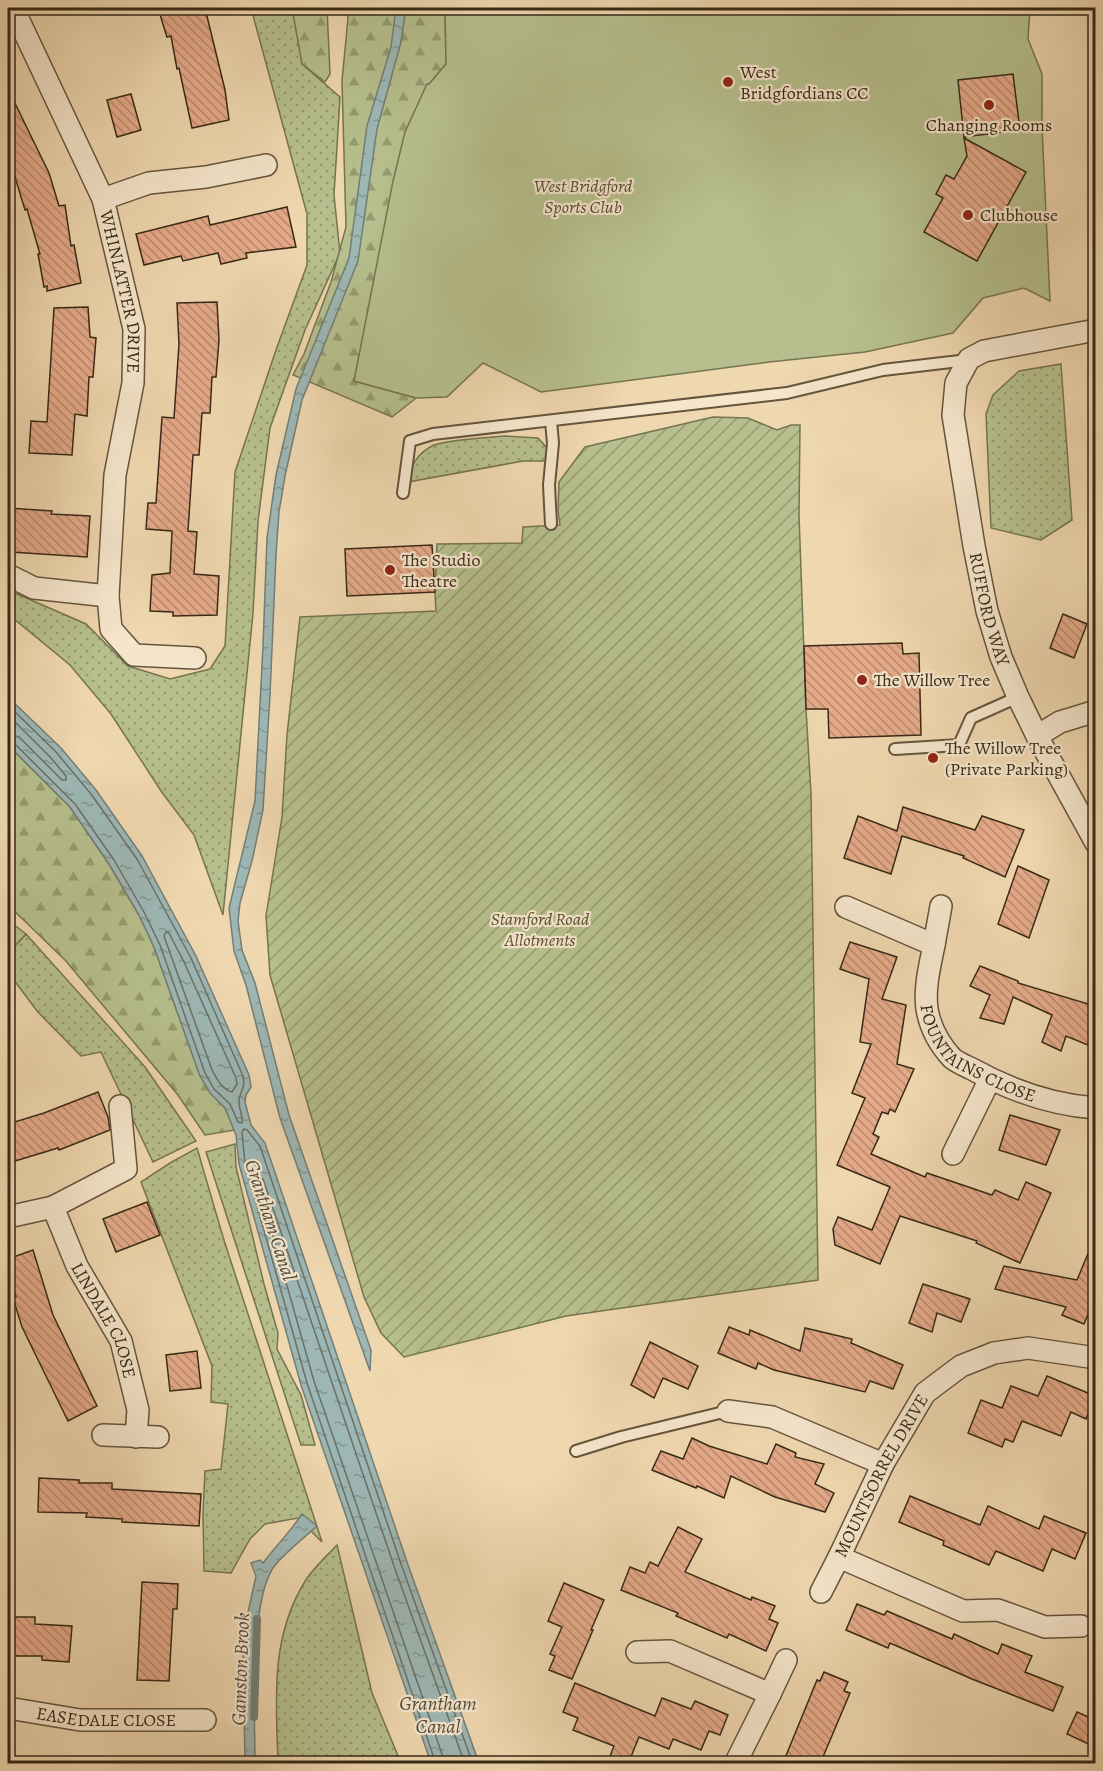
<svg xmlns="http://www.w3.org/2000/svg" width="1103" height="1771" font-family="Alegreya,serif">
<defs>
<pattern id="grass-dots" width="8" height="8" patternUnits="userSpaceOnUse" patternTransform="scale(1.5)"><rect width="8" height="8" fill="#b6bf8d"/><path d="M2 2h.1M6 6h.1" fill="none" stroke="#959b72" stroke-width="1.8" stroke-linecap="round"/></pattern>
<pattern id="forest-firs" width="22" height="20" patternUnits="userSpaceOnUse" patternTransform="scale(1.5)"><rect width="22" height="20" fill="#b6bf8d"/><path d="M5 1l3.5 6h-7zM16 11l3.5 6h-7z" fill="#959b72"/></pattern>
<pattern id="garden-furrows" width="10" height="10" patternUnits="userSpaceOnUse" patternTransform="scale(1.5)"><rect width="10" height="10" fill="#b6bf8d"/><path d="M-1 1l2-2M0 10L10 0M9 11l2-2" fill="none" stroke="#959b72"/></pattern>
<pattern id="water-ripples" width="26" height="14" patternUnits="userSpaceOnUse" patternTransform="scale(1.5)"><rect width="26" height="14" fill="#9db7b5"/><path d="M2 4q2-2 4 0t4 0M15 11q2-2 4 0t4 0" fill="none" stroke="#819592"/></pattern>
<pattern id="building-back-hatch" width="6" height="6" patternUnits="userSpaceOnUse" patternTransform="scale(1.5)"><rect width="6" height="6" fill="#e5aa89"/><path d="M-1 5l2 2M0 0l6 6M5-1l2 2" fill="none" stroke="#ba8a6f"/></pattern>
</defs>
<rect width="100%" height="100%" fill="#efd7af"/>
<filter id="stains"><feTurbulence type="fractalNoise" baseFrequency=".00333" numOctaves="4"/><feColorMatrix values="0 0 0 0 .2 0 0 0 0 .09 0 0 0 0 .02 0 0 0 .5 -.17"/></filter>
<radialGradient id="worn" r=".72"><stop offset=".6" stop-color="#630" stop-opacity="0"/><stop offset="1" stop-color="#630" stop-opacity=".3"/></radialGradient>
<!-- grass -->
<g fill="url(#grass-dots)" stroke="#767452" stroke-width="1.5">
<path d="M251 8H296L302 64 340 97 334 195 340 253 305 330 270 428 258 521 253 613 223 915 194 835 161 791 111 714 70 665 14 619 8 616V590L86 624 128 666 170 679 210 669 225 646 235 472 276 350 307 265V214Z"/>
<path d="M1061 364 1072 520 1041 540 991 528 986 414 993 395 1019 371Z"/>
<path d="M505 436 538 438 548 449 546 461H523L408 482C409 466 419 452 434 445 451 439 486 438 505 436Z"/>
<path d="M26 934 145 1067 196 1141 153 1162 101 1052 81 1056 37 1011 8 972V953Z"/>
<path d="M235 1144 236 1167 264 1284 278 1333 277 1349 301 1395 315 1445H301L206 1152Z"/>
<path d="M197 1148 223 1237 322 1542 298 1518 265 1524 250 1539 231 1573 204 1571 203 1513 205 1471 221 1469 228 1404 211 1402 212 1366 141 1182 170 1163Z"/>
<path d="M337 1545 372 1693 401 1763H278C276 1701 270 1639 304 1583 312 1569 326 1557 337 1545Z"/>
</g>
<!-- forest -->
<g fill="url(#forest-firs)" stroke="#767452" stroke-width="1.5">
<path d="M292 8H327L330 74 325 82 302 64Z"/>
<path d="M346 8H445L446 64 424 90 354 381 416 398 392 417 293 375 304 354 331 282 346 227 342 81 348 18Z"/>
<path d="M8 745 70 807 109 864 139 915 154 947 200 1076 225 1108 235 1130 205 1135 178 1095 65 960 8 905Z"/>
<path d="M8 920 26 934 8 953V919Z"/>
</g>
<!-- park -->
<path fill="#b6bf8d" stroke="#767452" stroke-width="1.5" d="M445 8H1030L1028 39 1042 74V127L1050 301 1024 288 983 298 953 333 865 352 769 362 541 392 483 363 447 397 416 398 354 381 393 181 405 132 427 84H429L446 64Z"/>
<!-- garden -->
<path fill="url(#garden-furrows)" stroke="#767452" stroke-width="1.5" d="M713 417 748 418 777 430 791 425H800L799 515 806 709 811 794 818 1280 566 1316 404 1357 381 1333 364 1297 270 975 266 916 282 817 287 735 300 617 436 611 435 592 437 544 522 543 523 527 560 525 558 511 559 482 585 447Z"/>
<!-- water -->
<g fill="url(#water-ripples)" stroke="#747e76" stroke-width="1.5">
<path d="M396 8H406L401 42 377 129 358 261 302 400 285 476 279 512 276 555 270 695 263 810 252 861 240 903 238 921 242 950 255 983 289 1115 371 1350 370 1371 280 1118 246 985 234 951 229 908 255 801 263 646 267 538 276 475 296 389 349 258 367 126 391 47Z"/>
<path d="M8 697 61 748 96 790 142 856 196 956 249 1075 251 1087 246 1095 245 1102 251 1125 265 1143 407 1562 479 1763H431L301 1385 239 1164 236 1135 225 1108 210 1093 200 1076 154 947 139 915 109 864 70 807 8 745Z"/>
<path d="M302 1514 317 1526C305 1537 281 1556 273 1568 264 1582 261 1600 259 1616 251 1665 255 1714 255 1763H245L243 1647 247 1617 256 1576 251 1563 260 1560 263 1563C275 1547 291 1531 302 1514Z"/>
</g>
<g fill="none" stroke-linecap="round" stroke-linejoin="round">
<!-- shore -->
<g stroke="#6a7066" stroke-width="1.5">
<path d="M8 705 56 752 91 794 137 859 191 958 243 1076C246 1091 239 1090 239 1102 239 1109 243 1116 242 1123L238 1122 230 1104 214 1089 205 1073 160 945 144 912 114 860 75 804 17 746 12 742 8 741"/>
<path d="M8 715 51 758 66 776V780H62L19 737 8 734"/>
<path d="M166 932 169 933 184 962 236 1078 237 1084 232 1092C222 1089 217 1079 212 1070L164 936Z"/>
<path d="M436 1764 307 1383 245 1163 242 1132 244 1129 247 1130 260 1146 401 1564 473 1764"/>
<path d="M444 1764 443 1757 314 1381 257 1180 259 1177 263 1179 394 1566 465 1764"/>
</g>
<!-- stream -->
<path stroke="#747e76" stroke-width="8" d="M254 1717 257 1619"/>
</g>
<!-- building -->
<g fill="url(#building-back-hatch)" stroke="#372917" stroke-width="1.5">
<path d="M158 8H205L225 90 229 120 192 128 179 68 177 69 171 36 167 37Z"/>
<path d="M1013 74 1020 130 964 137 958 80Z"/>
<path d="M8 89 49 173 59 206 65 205 71 246 74 245 81 283 47 291V286L44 287 38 254H40L27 209 25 210 12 167 8 169Z"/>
<path d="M131 94 141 130 117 137 107 100Z"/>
<path d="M964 138 1026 172 977 261 924 232 943 198 936 194 946 175 954 179 967 156Z"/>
<path d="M287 207 296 247 246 253 247 258 221 264 218 253 183 261 181 256 144 265 136 234 208 216 210 225Z"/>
<path d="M217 302 219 340 216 377H212L210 413H202L199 455H193L188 531 197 532 194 574 219 576 217 615 173 616V612L150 611 152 575 170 573 172 531 146 529 148 503H156L162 417 174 418 179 344 177 303Z"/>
<path d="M88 307 90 337 96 338 93 377H89L87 416 75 414 72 455 29 453 31 421 47 422 54 308Z"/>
<path d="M8 508 52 511 51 514 90 516 87 557 11 552V548H8Z"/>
<path d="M432 545 435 592 347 596 345 549Z"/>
<path d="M1063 614 1087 624 1074 658 1050 648Z"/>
<path d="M902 643 903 654 919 653 921 735 829 738 828 709H806L804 646Z"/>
<path d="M903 807 975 830 982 816 1024 830 1005 877 963 858 964 856 902 836 891 874 844 858 858 816 897 831Z"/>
<path d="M1018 866 1049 880 1029 938 998 924Z"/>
<path d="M850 942 897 957 882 999 906 1005 897 1064 914 1069 895 1112 890 1109 888 1114 882 1112 873 1134 879 1137 871 1154 925 1177 927 1173 992 1195 995 1190 1018 1200 1026 1182 1051 1193 1020 1263 976 1243 977 1241 900 1216 880 1264 835 1245 833 1229 838 1217 872 1230 890 1187 837 1165 865 1098 852 1093 871 1044 860 1042 869 979 840 969Z"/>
<path d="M980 966 1018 981V983L1095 1006V1048L1066 1036 1061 1051 1042 1042 1052 1015 1013 997 1004 1024 980 1018 990 995 970 986Z"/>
<path d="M98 1092 108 1117 110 1130 59 1150 58 1148 15 1161 8 1136V1124L44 1113Z"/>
<path d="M1010 1115 1060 1130 1046 1165 999 1150Z"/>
<path d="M147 1202 160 1235 116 1252 103 1219Z"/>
<path d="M1095 1237V1297L1084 1324 1062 1315 1066 1307 995 1289 1004 1266 1077 1280Z"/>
<path d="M33 1250 53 1315 97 1406 68 1421 22 1327 13 1298 16 1297 8 1271V1259Z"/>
<path d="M923 1284 970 1299 961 1322 937 1313 932 1332 909 1323Z"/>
<path d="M729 1327 749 1335 750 1330 800 1351 805 1328 852 1339 851 1343 903 1365 893 1389 870 1381 865 1392 774 1370 758 1363 756 1369 718 1353Z"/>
<path d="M650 1342 698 1366 688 1389 663 1378 654 1398 631 1385Z"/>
<path d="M197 1351 201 1388 170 1391 166 1355Z"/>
<path d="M1047 1376 1095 1396 1086 1419 1071 1412 1061 1436 1022 1421 1013 1442 1005 1439 1002 1447 968 1433 981 1400 1002 1408 1011 1386 1038 1396Z"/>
<path d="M692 1438 709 1446 767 1464 776 1444 796 1453 795 1457 824 1464 815 1484 834 1493 825 1512 775 1497 731 1476 724 1498 697 1486 696 1488 652 1470 661 1451 683 1459Z"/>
<path d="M39 1478 79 1480V1483H112V1489L201 1494 199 1526 122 1522V1519L86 1517 87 1513 38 1512Z"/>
<path d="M910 1496 980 1525 988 1506 1039 1529 1044 1516 1086 1533 1075 1559 1052 1549 1043 1571 996 1551 989 1565 943 1545 944 1541 899 1522Z"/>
<path d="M678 1527 702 1539 685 1572 751 1600 752 1597 775 1606 769 1619 778 1623 766 1651 729 1634 727 1638 676 1616 678 1613 621 1590 630 1567 645 1573 650 1562 658 1566Z"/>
<path d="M142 1582 178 1584 177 1609H173L169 1681 137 1680Z"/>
<path d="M564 1583 604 1600 591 1630H593L572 1679 549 1670 555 1656 550 1654 562 1627 548 1621Z"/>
<path d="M857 1604 884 1615 887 1611 952 1639 954 1634 998 1654 1002 1644 1032 1656 1025 1672 1063 1687 1053 1711 972 1679 890 1643 888 1648 846 1630Z"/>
<path d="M11 1617H35V1624L72 1626 69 1662 42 1660V1656H11Z"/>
<path d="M824 1672 848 1682 844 1691 850 1693 820 1764H798L785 1758 817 1680 820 1681Z"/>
<path d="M575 1683 655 1716 662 1698 691 1709 695 1701 728 1715 720 1735 709 1731 701 1750 673 1739 669 1749 639 1737 628 1764H607L614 1746 573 1730 578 1718 563 1712Z"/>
<path d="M1077 1712 1095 1720V1747L1067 1734Z"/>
</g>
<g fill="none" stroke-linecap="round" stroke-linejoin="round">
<!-- lane casing -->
<g stroke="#65543d" stroke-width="14">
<g id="lane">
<path d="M403 493 410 441 433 434 787 393 883 370 968 360"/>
<path d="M551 524 549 485 553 443 551 421"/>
<path d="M895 749 959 745 971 718 1018 697"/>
<path d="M576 1451 621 1437 728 1411"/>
</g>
</g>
<!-- street casing -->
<g stroke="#65543d" stroke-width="24">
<g id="street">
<path id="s1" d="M13 8 103 199 134 329 133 383 115 475 108 596"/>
<path d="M103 199 149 183 206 177 266 165"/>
<path id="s2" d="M1096 330 984 351 969 359 956 383 953 415 974 546 987 611 1001 657 1018 697 1037 736 1096 843"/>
<path d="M8 575 34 588 108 596 111 629 134 655 195 658"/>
<path d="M1037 736 1060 722 1096 711"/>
<path id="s3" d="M846 907 934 945C930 965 924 988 927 1009 930 1027 940 1045 952 1058 958 1063 966 1066 972 1069 1010 1090 1052 1105 1096 1108"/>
<path d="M934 945 941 906"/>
<path d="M953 1154 990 1079"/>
<path d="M53 1207 126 1169 120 1106"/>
<path id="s4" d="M8 1217 53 1207 77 1266 121 1341 138 1410 136 1437"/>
<path d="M728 1411 772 1417 883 1464"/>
<path d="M103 1435 158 1437"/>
<path d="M821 1592 839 1557"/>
<path id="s5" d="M1081 1626 1045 1627 998 1610 963 1611 839 1557 883 1464 925 1393 961 1366 994 1353 1028 1348 1096 1358"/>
<path d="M637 1652 670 1651 770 1694 735 1764"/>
<path d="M770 1694 786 1660"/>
<path id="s6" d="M8 1708 80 1720H205"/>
</g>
</g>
<!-- lane -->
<use href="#lane" stroke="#f5e5cb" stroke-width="10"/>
<!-- street -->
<use href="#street" stroke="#f5e5cb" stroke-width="21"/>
</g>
<!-- markers -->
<g fill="#8f2418" stroke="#f5e5cb" stroke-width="2">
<circle cx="728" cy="82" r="6"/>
<circle cx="989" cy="105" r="6"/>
<circle cx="968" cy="215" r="6"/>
<circle cx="390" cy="570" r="6"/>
<circle cx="862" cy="680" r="6"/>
<circle cx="933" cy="758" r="6"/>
</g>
<g text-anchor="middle" stroke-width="4.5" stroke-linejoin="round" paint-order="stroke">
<!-- poi labels -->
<g font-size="18" fill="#372917" stroke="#f5e5cb" text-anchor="start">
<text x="740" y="78">West<tspan x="740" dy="21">Bridgfordians CC</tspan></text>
<text x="989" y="131" text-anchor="middle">Changing Rooms</text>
<text x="980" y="221">Clubhouse</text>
<text x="402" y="566">The Studio<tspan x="402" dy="21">Theatre</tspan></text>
<text x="874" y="686">The Willow Tree</text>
<text x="945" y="754">The Willow Tree<tspan x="945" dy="21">(Private Parking)</tspan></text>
</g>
<!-- park labels -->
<g font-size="18" font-style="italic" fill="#574e34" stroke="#f5e5cb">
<text x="583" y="192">West Bridgford<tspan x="583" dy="21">Sports Club</tspan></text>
<text x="540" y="925">Stamford Road<tspan x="540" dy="21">Allotments</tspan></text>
</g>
<!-- street labels -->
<g font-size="18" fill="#372917" stroke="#f5e5cb">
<text dy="6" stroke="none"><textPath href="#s1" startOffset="306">WHINLATTER DRIVE</textPath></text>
<text dy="6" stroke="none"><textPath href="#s2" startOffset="388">RUFFORD WAY</textPath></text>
<text dy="6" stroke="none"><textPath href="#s3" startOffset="232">FOUNTAINS CLOSE</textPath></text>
<text dy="6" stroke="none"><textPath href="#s4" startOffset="171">LINDALE CLOSE</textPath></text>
<text dy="6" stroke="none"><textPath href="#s5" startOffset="348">MOUNTSORREL DRIVE</textPath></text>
<text dy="6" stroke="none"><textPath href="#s6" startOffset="99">EASEDALE CLOSE</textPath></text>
</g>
<!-- water labels -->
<g font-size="20" font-style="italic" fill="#504c3e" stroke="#f5e5cb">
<text transform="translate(271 1220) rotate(72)" y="7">Grantham Canal</text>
<text transform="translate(240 1669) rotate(-88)" y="7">Gamston Brook</text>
<text x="438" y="1710">Grantham<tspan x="438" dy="23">Canal</tspan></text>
</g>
</g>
<!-- margin -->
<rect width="1103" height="1771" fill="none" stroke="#efd7af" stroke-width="30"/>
<rect x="9" y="9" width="1085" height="1753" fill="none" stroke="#372917" stroke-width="3"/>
<rect x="15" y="15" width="1073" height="1741" fill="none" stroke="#372917" stroke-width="1.5"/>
<rect width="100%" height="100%" filter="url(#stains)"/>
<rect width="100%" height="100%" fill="url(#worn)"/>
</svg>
